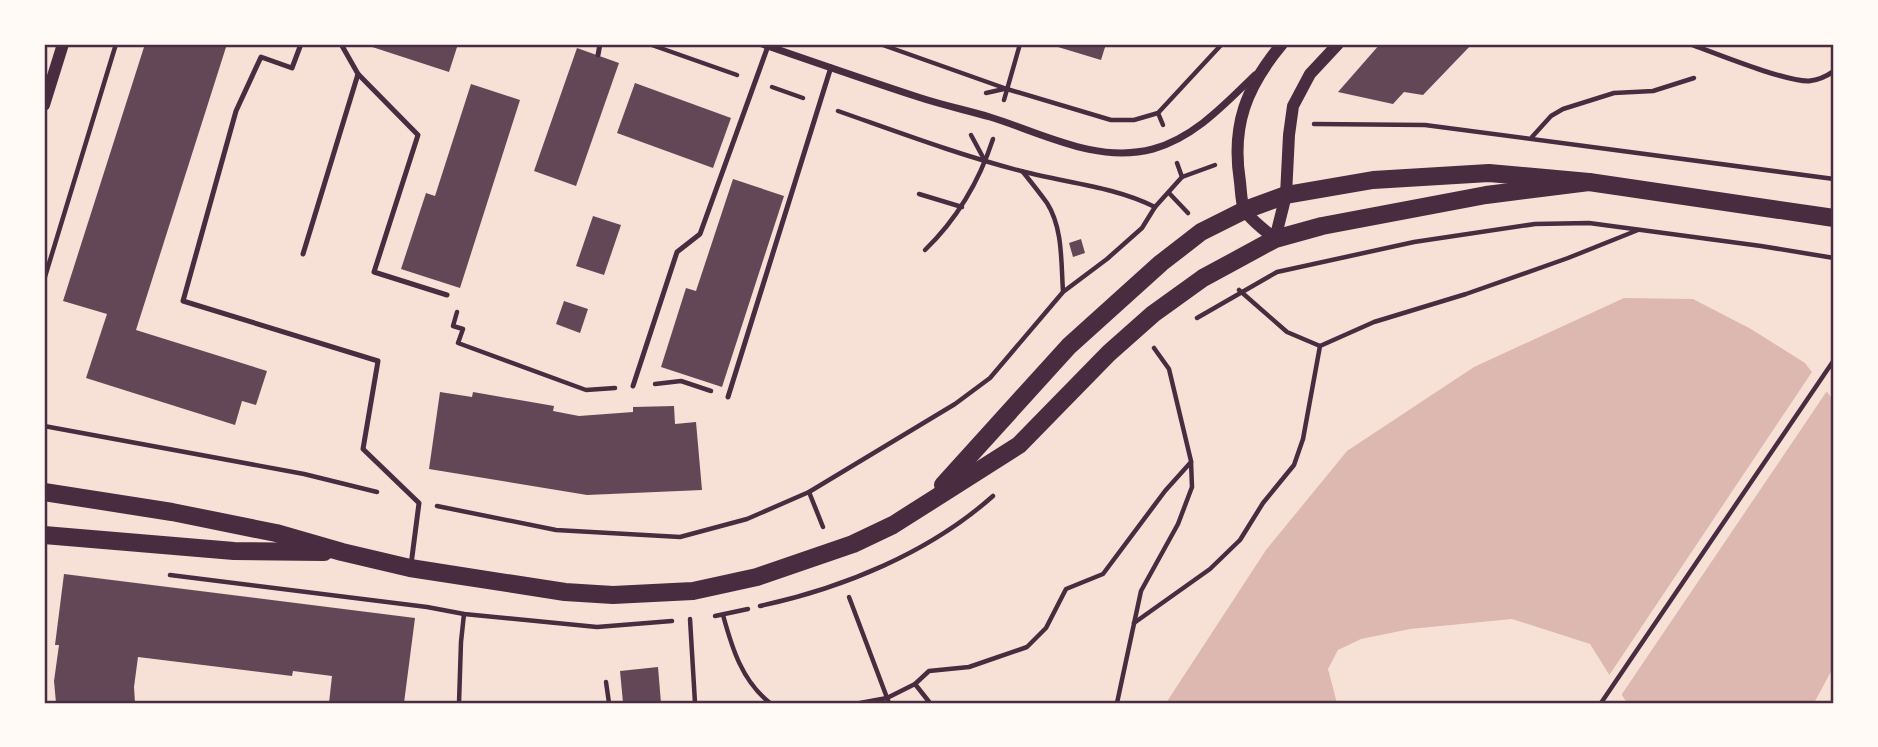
<svg xmlns="http://www.w3.org/2000/svg" width="1878" height="747" font-family="'Fira Sans Condensed',sans-serif">
<rect width="100%" height="100%" fill="#f7e1d7"/>
<!-- water -->
<path fill="#dcb8b0" d="M1624 298 1693 299 1751 329 1805 363 1834 401V666L1814 703H1627L1590 644 1512 619 1410 629 1361 639 1338 650 1328 669 1337 703H1166L1266 550 1347 451 1474 367Z"/>
<!-- pier -->
<path fill="#f7e1d7" d="M1814 369 1829 388 1620 697 1608 677Z"/>
<!-- building -->
<g fill="#644757">
<path d="M145 44H227L136 330 267 371 256 405 242 401 235 425 86 378 107 314 63 301Z"/>
<path d="M363 44H458L449 72Z"/>
<path d="M1048 44H1106L1101 60Z"/>
<path d="M1380 44H1472L1423 95 1404 92 1393 104 1338 92Z"/>
<path d="M577 48 619 63 576 186 534 171Z"/>
<path d="M635 83 731 118 713 168 617 133Z"/>
<path d="M471 84 520 100 460 288 401 269 426 193 435 196Z"/>
<path d="M733 179 784 196 722 387 661 367 686 288 696 291Z"/>
<path d="M593 216 621 225 604 275 576 266Z"/>
<path d="M1081 239 1085 253 1073 257 1069 243Z"/>
<path d="M564 301 588 309 580 333 556 324Z"/>
<path d="M440 392 472 397 473 392 554 406 553 411 579 416 633 412V407L674 406 675 424 696 422 702 490 587 495 429 469Z"/>
<path d="M64 574 415 618 404 703H329L332 676 293 671 292 676 138 657 134 687 135 703H56L54 681 59 645H55Z"/>
<path d="M658 667 661 703H623L620 671Z"/>
</g>
<g fill="none" stroke-linecap="round" stroke-linejoin="round">
<!-- path -->
<g stroke="#4a2c40" stroke-width="4.5">
<path d="M649 44 737 75"/>
<path d="M880 44 1007 89 1111 120H1134L1158 113 1222 44"/>
<path d="M772 87 803 98"/>
<path d="M986 93 1004 89"/>
<path d="M1004 100 1020 44"/>
<path d="M838 111C898 132 959 155 1021 171 1066 183 1113 186 1155 207"/>
<path d="M1158 113 1163 125"/>
<path d="M1314 124 1425 125 1834 179"/>
<path d="M971 135 985 161"/>
<path d="M1532 137 1551 116 1563 109 1614 93 1653 91 1694 78"/>
<path d="M1023 172C1031 182 1039 192 1047 203 1063 228 1061 263 1063 291"/>
<path d="M1182 177 1215 165"/>
<path d="M1169 193 1188 213"/>
<path d="M919 194 962 207"/>
<path d="M925 250C958 218 979 182 993 139"/>
<path d="M44 280 116 44"/>
<path d="M1239 290 1287 332 1320 346"/>
<path d="M457 312 453 326 463 329 458 343 586 390 615 388"/>
<path d="M1197 318 1277 272 1414 242 1535 224 1589 223 1761 246 1834 258"/>
<path d="M655 384 681 381 711 391"/>
<path d="M44 426 304 474 377 492"/>
<path d="M809 492 823 527"/>
<path d="M437 506 556 530 680 537 747 519 809 492 955 404 990 378 1063 292 1107 259 1142 228 1155 207 1182 177 1177 163"/>
<path d="M170 575 427 607 464 614 597 627 672 621"/>
<path d="M849 597 889 703"/>
<path d="M760 606C843 588 929 553 993 496"/>
<path d="M723 615C732 648 742 681 770 703"/>
<path d="M715 616 748 609"/>
<path d="M690 619 695 703"/>
<path d="M1134 623 1210 569 1240 540 1263 503 1294 465 1303 439 1320 346 1374 322 1466 294 1568 258 1638 230"/>
<path d="M606 682 609 703"/>
<path d="M915 684 929 671 969 667 1027 647 1046 628 1066 589 1103 574 1165 491 1191 462"/>
<path d="M459 703 461 642 464 614"/>
<path d="M860 703 887 698 915 684 930 703"/>
<path d="M1117 703 1141 591 1178 524 1192 487 1191 461 1169 369 1154 348"/>
<path d="M1601 703 1834 360"/>
</g>
<!-- service -->
<g stroke="#4a2c40" stroke-width="5">
<path d="M301 44 292 68 261 57 236 111 183 301 378 361 363 449 419 503 411 565"/>
<path d="M1690 44C1715 53 1786 82 1809 81 1819 80 1827 76 1834 71"/>
<path d="M598 55 600 44"/>
<path d="M358 74 418 135 374 272 447 295"/>
<path d="M303 254 358 74 341 44"/>
<path d="M633 386 677 252 700 234 768 46"/>
<path d="M728 397 831 67"/>
</g>
<!-- minor -->
<path stroke="#4a2c40" stroke-width="7" d="M762 44C814 62 866 80 918 97 942 105 966 110 990 117 1042 133 1097 164 1153 149 1195 137 1225 104 1255 75"/>
<!-- tertiary -->
<g stroke="#4a2c40" stroke-width="12">
<path d="M1282 44C1246 87 1231 126 1240 182 1241 190 1241 201 1244 209 1249 219 1266 231 1275 239L1286 195 1289 135 1293 106 1310 74 1338 44"/>
<path d="M44 105 63 44"/>
</g>
<!-- primary -->
<g stroke="#4a2c40" stroke-width="18">
<path d="M943 485 1069 346 1161 263 1201 232 1245 210 1286 195 1373 180 1489 173 1589 182 1834 218"/>
<path d="M44 492 172 512 276 533 342 552 410 568 565 592 613 595 693 591 757 577 853 544 893 525 1019 445 1109 353 1153 314 1203 278 1275 239 1322 226 1486 195 1589 182"/>
<path d="M44 535 234 551 324 552"/>
</g>
</g>
<!-- border -->
<rect width="1878" height="747" fill="none" stroke="#fffaf5" stroke-width="91"/>
<rect x="46" y="46" width="1786" height="656" fill="none" stroke="#4a2c40" stroke-width="2.5"/>
</svg>
